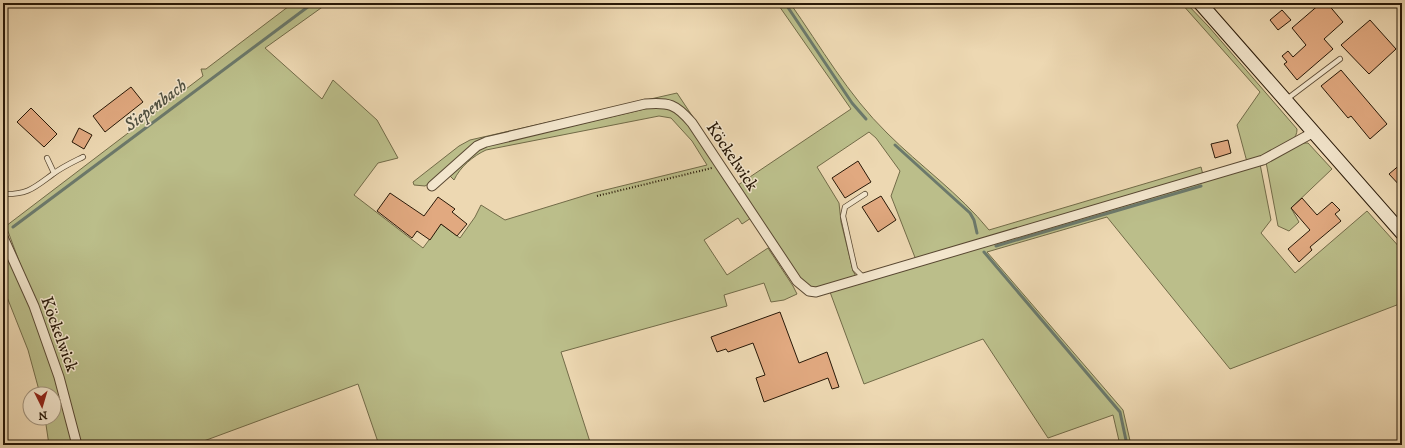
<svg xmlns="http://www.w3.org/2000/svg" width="1405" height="448" font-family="'IM FELL DW Pica',serif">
<rect width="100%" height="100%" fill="#edd8b2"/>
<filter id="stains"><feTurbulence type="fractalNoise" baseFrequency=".005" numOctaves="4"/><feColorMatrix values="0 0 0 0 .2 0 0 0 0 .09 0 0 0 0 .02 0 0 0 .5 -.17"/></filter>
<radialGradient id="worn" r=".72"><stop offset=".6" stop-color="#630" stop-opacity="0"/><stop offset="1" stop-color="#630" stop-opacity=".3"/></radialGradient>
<!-- green -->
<g fill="#bbbe8a" stroke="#726b48">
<path d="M293 3H328L265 48 322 99 333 80 377 120 398 158 378 163 354 195 423 248 441 224 460 238 475 217 481 205 505 220 593 193 707 165 692 141 671 118 659 116 486 150C473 156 460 167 454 180L449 175 482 147 649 108C667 107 677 110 689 123L751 218 742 224 738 218 704 240 727 275 768 248 793 286 797 294 784 300 771 302 764 283 724 295 727 306 561 352 591 445H379L358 384 193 445H79L22 269 6 226 203 76 201 69H206Z"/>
<path d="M777 3H790C821 47 848 95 887 133 920 166 959 193 989 230L1201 167 1203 175 1260 164 1271 220 1261 233 1295 273 1367 211 1402 250V303L1230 369 1107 217 987 252 1123 410 1131 445H1120L1113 415 1048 438 983 339 864 384 830 292 916 260 891 196 900 171 876 138 869 132 817 167 839 203 841 222 853 271 857 278 819 290 802 284 706 140 667 102 480 140 430 183 425 186 414 185 413 182 459 146 470 140 677 93 738 185 851 109Z"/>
<path d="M1181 3H1186L1209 27 1297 129C1298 147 1262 156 1247 162L1237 125 1260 92Z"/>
<path d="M1302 143H1308L1332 169 1291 208 1299 222 1289 231 1278 226 1266 162Z"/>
<path d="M3 248 6 249 46 347 73 445H49L45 418H54V394H40L28 350 3 287Z"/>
</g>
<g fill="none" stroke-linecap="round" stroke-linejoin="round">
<!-- stream -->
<g stroke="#6c796b" stroke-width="3">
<path d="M785 3 852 103 866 119"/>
<path d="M895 145 970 213 974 220 977 233"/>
<path d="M13 227 313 3"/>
<path d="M996 246 1201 186"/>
<path d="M984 252 1120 412 1127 445"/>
</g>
</g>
<!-- building -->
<g fill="#e1a980" stroke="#281807">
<path d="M1321 3H1327L1343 22 1324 39 1333 49 1297 80 1284 64 1287 62 1282 56 1288 51 1293 57 1306 45 1292 28Z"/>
<path d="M1282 10 1291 20 1278 30 1270 20Z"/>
<path d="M1370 20 1396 49 1369 74 1341 45Z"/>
<path d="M1341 70 1387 124 1370 139 1351 116 1348 118 1321 86Z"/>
<path d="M131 87 143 102 105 132 93 116Z"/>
<path d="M31 108 57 134 44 147 17 122Z"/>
<path d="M79 128 92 135 84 149 72 142Z"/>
<path d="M1228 140 1231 153 1215 158 1211 144Z"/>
<path d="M858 161 871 182 845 198 832 178Z"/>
<path d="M1402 163V188L1389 174Z"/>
<path d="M390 193 424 216 438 197 455 209 452 212 467 224 457 236 441 224 430 240 417 231 412 238 377 211Z"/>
<path d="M881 196 896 220 878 232 862 207Z"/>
<path d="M1302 198 1317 215 1332 202 1340 210 1335 214 1341 221 1310 247 1312 250 1299 262 1288 249 1310 230 1291 208Z"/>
<path d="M780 312 799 363 827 352 839 387 832 389 828 378 764 402 756 378 765 375 753 343 728 352 726 349 717 352 711 337Z"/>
</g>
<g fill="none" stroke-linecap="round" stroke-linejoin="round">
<!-- lane casing -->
<g stroke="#594832" stroke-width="6">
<g id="lane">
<path d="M1287 99 1340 59"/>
<path d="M47 158 54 173"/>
<path d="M3 194C28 195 35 187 53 174 62 167 73 162 83 157"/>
<path d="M863 277 855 269 843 216 845 207 865 194"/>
</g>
</g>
<!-- street casing -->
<g stroke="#594832" stroke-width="11">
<g id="street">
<path d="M432 186 477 146 486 142 645 104C669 102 676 104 692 123L797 281 809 291 816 292 1263 160 1314 132"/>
<path d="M3 237 34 306 59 377 77 445"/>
</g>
</g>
<!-- secondary casing -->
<g stroke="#281807" stroke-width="15">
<path id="secondary" d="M1200 3 1402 233"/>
</g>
<!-- path -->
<path stroke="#281807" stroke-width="2" stroke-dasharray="1 2" stroke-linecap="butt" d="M597 196 712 168"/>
<!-- lane -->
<use href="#lane" stroke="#f3e6cd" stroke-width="4.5"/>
<!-- street -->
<use href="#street" stroke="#f3e6cd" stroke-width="9"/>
<!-- secondary -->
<use href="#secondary" stroke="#f3e6cd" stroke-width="13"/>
</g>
<g text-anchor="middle" stroke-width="3" stroke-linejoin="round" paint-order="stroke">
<!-- street labels -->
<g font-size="17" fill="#281807" stroke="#f3e6cd">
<text transform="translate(733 156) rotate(56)" y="6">Köckelwick</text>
<text transform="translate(60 334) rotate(70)" y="6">Köckelwick</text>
</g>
<!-- water labels -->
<g font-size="18" font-style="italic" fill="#505141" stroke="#f3e6cd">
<text transform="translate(155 105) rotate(-37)" y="6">Siepenbach</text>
</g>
</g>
<!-- margin -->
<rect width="1405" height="448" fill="none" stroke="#edd8b2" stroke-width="16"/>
<rect x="4" y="4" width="1397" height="440" fill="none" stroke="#281807" stroke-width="2"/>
<rect x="8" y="8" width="1389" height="432" fill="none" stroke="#281807"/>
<!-- north arrow -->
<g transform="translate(42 406) rotate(175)"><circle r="19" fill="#f3e6cd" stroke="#a2947e"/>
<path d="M0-3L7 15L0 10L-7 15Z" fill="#8f2418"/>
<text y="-6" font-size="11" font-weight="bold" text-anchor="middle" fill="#281807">N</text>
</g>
<rect width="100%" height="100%" filter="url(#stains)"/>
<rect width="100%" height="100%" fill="url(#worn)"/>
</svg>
